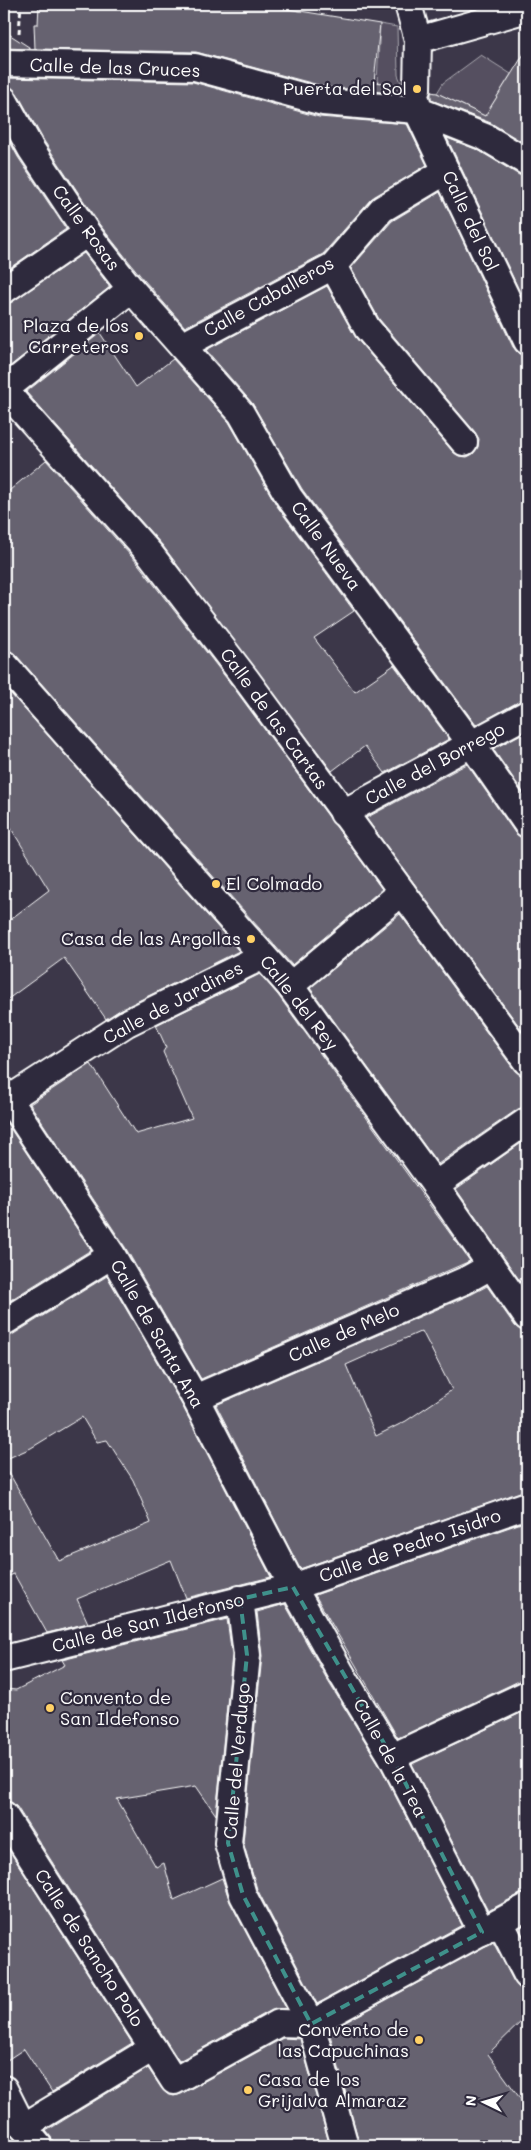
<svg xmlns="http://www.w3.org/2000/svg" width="531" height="2150" font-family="Mali,sans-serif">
<rect width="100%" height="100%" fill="#3c3749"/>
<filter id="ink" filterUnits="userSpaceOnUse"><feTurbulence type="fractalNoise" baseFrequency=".02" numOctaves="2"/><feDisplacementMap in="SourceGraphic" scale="10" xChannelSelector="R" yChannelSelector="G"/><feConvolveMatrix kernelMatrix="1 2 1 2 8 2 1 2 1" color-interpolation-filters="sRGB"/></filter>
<g filter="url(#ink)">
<!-- green -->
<g fill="#555060" stroke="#aaa8b0">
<path d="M380 24 397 27 398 75 402 85 377 82Z"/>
<path d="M481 55 511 74 485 116 437 93 443 83Z"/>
</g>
<!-- building -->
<g fill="#666270" stroke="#fff" fill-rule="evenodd">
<path d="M39 4H257L380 24 374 82 402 85 403 94 326 87 196 52 35 49 34 24H38Z"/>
<path d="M4 31 32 49 4 48Z"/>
<path d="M527 49V145L491 123 431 100V92L437 93 485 116Z"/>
<path d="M4 78 193 82 319 117 407 124 427 165 371 199 323 254 185 327 143 279 99 224 44 141 17 93 11 87 4 85Z"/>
<path d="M4 131 18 157 66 229 4 272Z"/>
<path d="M447 138 478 150 519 175 527 177V307Z"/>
<path d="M440 192 513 347 519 354 527 356V699L520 701 476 725 302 489 252 403 206 350 327 286 356 338 453 452 459 456 467 457 473 454 478 447 479 439 475 432 379 319 351 268 392 221Z"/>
<path d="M84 253 110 287 4 371V305L12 302Z"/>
<path d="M100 333 136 387 173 359 229 422 277 506 354 611 314 638 355 692 394 665 449 739 385 773 365 746 332 771 163 546 26 392Z"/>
<path d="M46 460 139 565 234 688 382 889 292 965 15 654 9 650 4 649V495Z"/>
<path d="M4 686 239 951 120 1010 106 1019 64 958 4 1002V924L49 890 4 817Z"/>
<path d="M527 731V798L493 749Z"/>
<path d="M467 764 515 833 520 837 527 839V1037L366 818Z"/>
<path d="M400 914 515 1071 521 1075 527 1077V1106L518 1109 438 1164 310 988Z"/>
<path d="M260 974 278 995 470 1261 201 1379 125 1247 30 1104 91 1064 136 1134 192 1118 163 1052 166 1047 156 1025Z"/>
<path d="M4 1119 91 1250 4 1304Z"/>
<path d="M527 1139V1291L456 1189Z"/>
<path d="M107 1276 182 1405 271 1577 186 1598 171 1560 77 1599 88 1623 47 1633 14 1574 4 1578V1464L59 1561 151 1523 133 1480 107 1440 97 1442 82 1417 31 1448 4 1460V1337L12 1335Z"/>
<path d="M487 1286 515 1326 520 1330 527 1332V1490L300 1569 216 1405 472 1294ZM422 1331 452 1390 406 1421 376 1436 346 1365Z"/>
<path d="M527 1521V1679L521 1680 398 1738 315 1595Z"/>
<path d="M285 1604 328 1681 379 1764 462 1925 317 2004 257 1889 243 1842 262 1656 257 1612Z"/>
<path d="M227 1619 232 1655 216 1815 196 1786 117 1799 156 1867 164 1863 174 1900 222 1878 230 1902 286 2008 272 2010 179 2061 17 1807 11 1802 4 1800V1689L16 1690 65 1665 62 1660Z"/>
<path d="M527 1710V1892L520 1894 488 1911 412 1764Z"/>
<path d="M4 1842 132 2043 52 2092 24 2049 4 2062Z"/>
<path d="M493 1942 514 1982 519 1988 527 1990V2016L488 2054 527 2108V2146H360L329 2031Z"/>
<path d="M283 2038 300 2039 330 2146H54L51 2137 46 2131 148 2068 162 2089 167 2094 174 2096 181 2094Z"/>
</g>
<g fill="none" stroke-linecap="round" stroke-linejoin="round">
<!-- street casing -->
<g stroke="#fff" stroke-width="30">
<g id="street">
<path d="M408 4 418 40 417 89"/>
<path d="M418 40 527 9"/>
<path d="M4 63 195 67 323 102 417 110 485 137 527 162"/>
<path d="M4 100 31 149 87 233 131 289 241 413 289 497 472 745 527 824"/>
<path d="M417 102V110L527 341"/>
<path d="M333 266 367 328 464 442"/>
<path d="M4 290 87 233"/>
<path d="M182 346 333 266 382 209 446 171"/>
<path d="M4 390 151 555 246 679 527 1062"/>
<path d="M4 390 131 289"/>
<path d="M4 664 290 986 435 1185 527 1317"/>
<path d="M343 813 527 714"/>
<path d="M290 986 402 892"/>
<path d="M4 1092 112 1255 195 1398 293 1587 341 1673 392 1757 482 1932"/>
<path d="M9 1099 127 1023 263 956"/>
<path d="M435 1185 527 1121"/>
<path d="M4 1322 112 1255"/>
<path d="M195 1398 466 1280 491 1266"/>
<path d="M240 1599 247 1655 228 1843 243 1895 311 2024 345 2146"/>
<path d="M4 1659 293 1587 527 1505"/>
<path d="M392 1757 527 1694"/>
<path d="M4 1815 174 2081 279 2023 311 2024 527 1907"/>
<path d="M500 1922 527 1975"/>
<path d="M4 2089 23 2127 39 2146"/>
<path d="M23 2127 153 2048"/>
</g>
</g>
<!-- path -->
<path stroke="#fff" stroke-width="3" stroke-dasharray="5 4" stroke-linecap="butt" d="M19 33 21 4"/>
<!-- street -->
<use href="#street" stroke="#2f2a3d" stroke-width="26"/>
</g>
</g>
<!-- marked area -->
<path fill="none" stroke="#3f918b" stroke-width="4" stroke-dasharray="10 6" stroke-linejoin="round" d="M293 1587 392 1757 482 1932 311 2024 243 1895 228 1843 247 1655 240 1599Z"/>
<!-- markers -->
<g fill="#ffd166" stroke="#2f2a3d" stroke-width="2">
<circle cx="417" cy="89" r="5"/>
<circle cx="139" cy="336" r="5"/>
<circle cx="216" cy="884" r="5"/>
<circle cx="251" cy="939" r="5"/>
<circle cx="50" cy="1708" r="5"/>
<circle cx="419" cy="2040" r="5"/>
<circle cx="248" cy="2090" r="5"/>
</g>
<g text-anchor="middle" stroke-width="4.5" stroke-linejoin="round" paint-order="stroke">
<!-- street labels -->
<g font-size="18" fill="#fff" stroke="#2f2a3d">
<text transform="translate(115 68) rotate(2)" y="6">Calle de las Cruces</text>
<text transform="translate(470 221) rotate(65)" y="6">Calle del Sol</text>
<text transform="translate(86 228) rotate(54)" y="6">Calle Rosas</text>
<text transform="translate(269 297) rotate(-29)" y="6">Calle Caballeros</text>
<text transform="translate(326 546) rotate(54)" y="6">Calle Nueva</text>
<text transform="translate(274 719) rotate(54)" y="6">Calle de las Cartas</text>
<text transform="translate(435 764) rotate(-28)" y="6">Calle del Borrego</text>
<text transform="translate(173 1003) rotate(-28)" y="6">Calle de Jardines</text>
<text transform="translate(299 1003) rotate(52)" y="6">Calle del Rey</text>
<text transform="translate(344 1333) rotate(-24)" y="6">Calle de Melo</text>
<text transform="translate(157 1334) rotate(60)" y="6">Calle de Santa Ana</text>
<text transform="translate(410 1546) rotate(-19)" y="6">Calle de Pedro Isidro</text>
<text transform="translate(148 1623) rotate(-14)" y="6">Calle de San Ildefonso</text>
<text transform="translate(390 1758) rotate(61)" y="6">Calle de la Tea</text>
<text transform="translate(237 1761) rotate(-85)" y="6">Calle del Verdugo</text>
<text transform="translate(89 1948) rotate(57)" y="6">Calle de Sancho Polo</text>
</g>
<!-- poi labels -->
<g font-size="18" fill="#fff" stroke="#2f2a3d" text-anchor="end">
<text x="407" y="95">Puerta del Sol</text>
<text x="129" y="332">Plaza de los<tspan x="129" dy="21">Carreteros</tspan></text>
<text x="226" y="890" text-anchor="start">El Colmado</text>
<text x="241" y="945">Casa de las Argollas</text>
<text x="60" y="1704" text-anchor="start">Convento de<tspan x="60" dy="21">San Ildefonso</tspan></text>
<text x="409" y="2036">Convento de<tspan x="409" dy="21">las Capuchinas</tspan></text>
<text x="258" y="2086" text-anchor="start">Casa de los<tspan x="258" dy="21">Grijalva Almaraz</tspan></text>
</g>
</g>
<!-- margin -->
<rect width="531" height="2150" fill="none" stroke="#2f2a3d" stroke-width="20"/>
<rect x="10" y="10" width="511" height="2130" fill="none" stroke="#fff" stroke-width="2" filter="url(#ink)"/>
<!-- north arrow -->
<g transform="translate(484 2102) rotate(275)" stroke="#2f2a3d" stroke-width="4" paint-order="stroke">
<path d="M0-4L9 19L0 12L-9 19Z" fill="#ffffff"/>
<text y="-8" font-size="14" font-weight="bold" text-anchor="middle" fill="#ffffff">N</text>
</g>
</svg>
